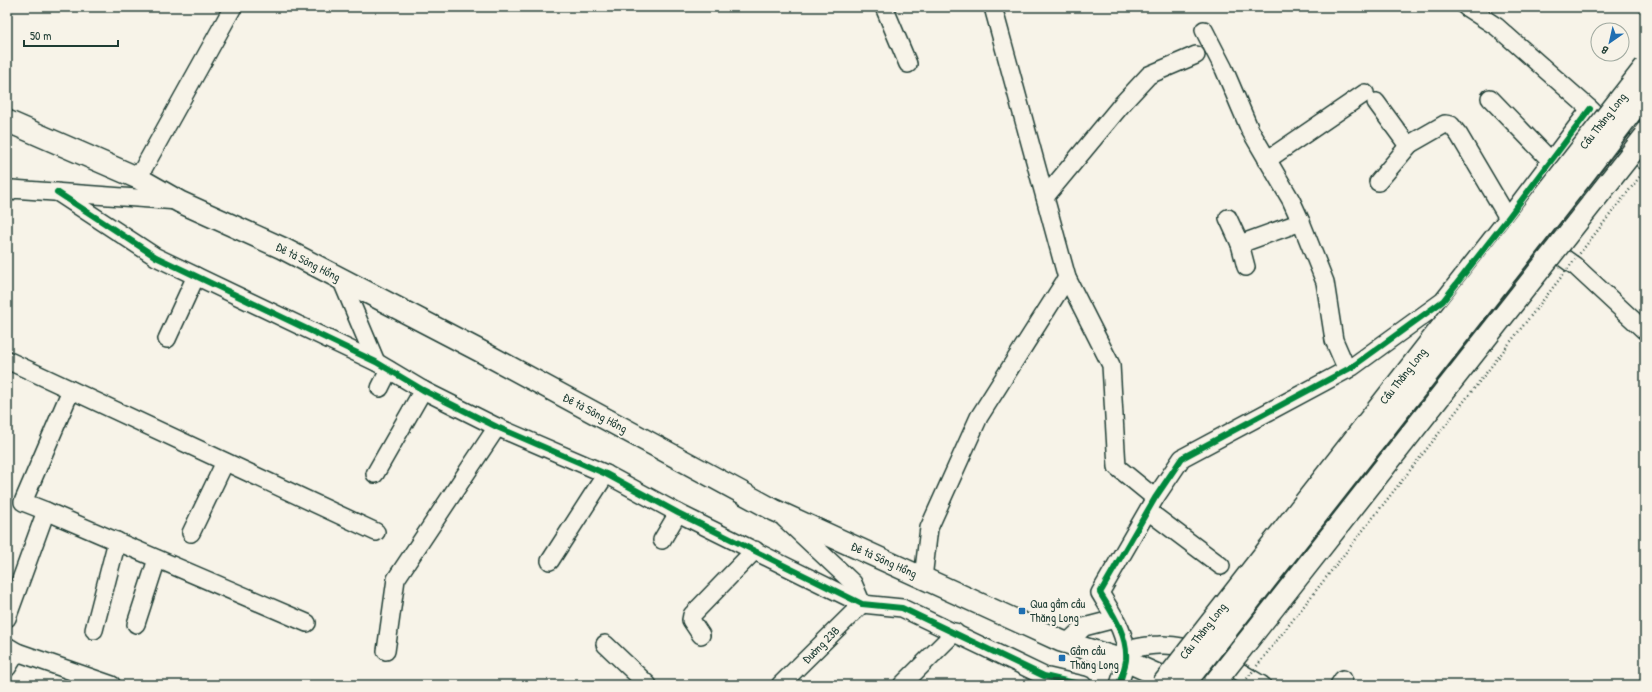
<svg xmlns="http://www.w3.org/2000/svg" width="1652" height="692" font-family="'Patrick Hand',sans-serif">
<rect width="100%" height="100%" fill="#f7f3e8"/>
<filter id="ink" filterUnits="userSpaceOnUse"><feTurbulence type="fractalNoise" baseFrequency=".025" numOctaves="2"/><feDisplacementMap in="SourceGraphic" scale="8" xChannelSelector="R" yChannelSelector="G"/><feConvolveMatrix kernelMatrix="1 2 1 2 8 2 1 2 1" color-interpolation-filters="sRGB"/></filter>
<g filter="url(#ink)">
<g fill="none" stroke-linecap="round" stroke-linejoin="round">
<!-- minor casing -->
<g stroke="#1f3d34" stroke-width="20">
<g id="minor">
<path d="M884 7 908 64"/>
<path d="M993 7 1067 278 1111 365 1117 467 1155 498"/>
<path d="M1466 7 1497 27 1590 109 1645 161"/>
<path d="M1204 30 1224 69 1250 130 1291 200 1301 222 1325 282 1334 340 1347 370"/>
<path d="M1490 98 1551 161"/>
<path d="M1376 102 1406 143 1410 144 1445 124 1451 125 1459 135 1508 218 1575 266 1645 331"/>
<path d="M1267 160 1365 93"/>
<path d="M138 178 233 7"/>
<path d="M1378 182 1410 144"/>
<path d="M57 192 156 257 376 362 423 390 497 427 606 474 678 513 862 604 902 608 1044 676 1083 685"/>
<path d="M7 194 12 189 178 201"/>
<path d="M1045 197 1123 103 1149 75 1196 55"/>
<path d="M1228 218 1240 244 1246 267"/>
<path d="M1240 244 1301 222"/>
<path d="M341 279 376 362"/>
<path d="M167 339 196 276"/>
<path d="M7 360 376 532"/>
<path d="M380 388 389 370"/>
<path d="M375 474 423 390"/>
<path d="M46 511 307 623"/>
<path d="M1148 511 1221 566"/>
<path d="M784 518 853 583 862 604"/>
<path d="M191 533 225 462"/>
<path d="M662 540 678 513"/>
<path d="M550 561 606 474"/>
<path d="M923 578 929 528 979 417 1067 278"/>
<path d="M7 618 46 511 23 502 71 390"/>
<path d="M136 624 157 559"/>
<path d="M94 630 117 541"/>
<path d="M701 635 691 620 692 615 755 550"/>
<path d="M1067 643 1084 627 1115 619"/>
<path d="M605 644 648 685"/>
<path d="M7 646 17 652 112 685"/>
<path d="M1125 650C1137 648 1148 645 1159 645 1197 643 1231 667 1262 685"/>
<path d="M386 651 396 579 497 427"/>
<path d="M7 668 17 652"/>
<path d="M780 685 862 604"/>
<path d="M902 685 955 632"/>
<path d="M1119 685C1121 677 1125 668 1126 660 1128 635 1112 613 1100 593L1155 498 1182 458 1352 367 1443 301 1508 218 1590 109"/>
<path d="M1339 685 1343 679"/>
</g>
</g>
<!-- major casing -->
<g stroke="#1f3d34" stroke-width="24">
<path id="major" d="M7 121 138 178 180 202 282 248 480 351 774 510 1061 641 1126 661 1169 680 1183 683"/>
</g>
<!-- minor -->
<use href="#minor" stroke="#f7f3e8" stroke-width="17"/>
<!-- major -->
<use href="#major" stroke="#f7f3e8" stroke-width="21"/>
<!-- rail casing -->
<g stroke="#1f3d34" stroke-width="4.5">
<path id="rail" d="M1198 685 1645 112"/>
</g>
<!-- rail -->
<use href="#rail" stroke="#f7f3e8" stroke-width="3" stroke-dasharray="9" stroke-linecap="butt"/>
<!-- major-bridge casing -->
<g stroke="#1f3d34" stroke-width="24" stroke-linecap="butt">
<g id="major-bridge">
<path d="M1162 685 1645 67"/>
<path d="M1213 685 1645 136"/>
</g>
</g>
<!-- highway-bridge casing -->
<g stroke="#1f3d34" stroke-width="25" stroke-linecap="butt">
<path id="highway-bridge" d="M1183 685 1582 176 1645 93"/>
</g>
<!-- path-bridge -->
<path stroke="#1f3d34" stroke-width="2.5" stroke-dasharray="1 3" stroke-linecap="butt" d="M1242 685 1645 170"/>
<!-- major-bridge -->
<use href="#major-bridge" stroke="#f7f3e8" stroke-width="21"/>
<!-- highway-bridge -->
<use href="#highway-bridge" stroke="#f7f3e8" stroke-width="22"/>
<!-- cycleway casing -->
<g stroke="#f7f3e8" stroke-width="8">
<g id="cycleway">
<path d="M57 192 156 257 376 362 423 390 497 427 606 474 678 513 862 604 902 608 1044 676 1083 685"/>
<path d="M1119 685C1121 677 1125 668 1126 660 1128 635 1112 613 1100 593L1155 498 1182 458 1352 367 1443 301 1508 218 1590 109"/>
</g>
</g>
<!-- cycleway -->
<use href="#cycleway" stroke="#00873e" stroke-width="6"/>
</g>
</g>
<!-- markers -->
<g fill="#1f6fb2" stroke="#f7f3e8" stroke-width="1.5">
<rect x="1018" y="607" width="8" height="8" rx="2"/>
<rect x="1058" y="654" width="8" height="8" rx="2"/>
</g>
<g text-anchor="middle" stroke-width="4" stroke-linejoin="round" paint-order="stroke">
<!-- street labels -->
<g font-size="12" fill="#1f3d34" stroke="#f7f3e8">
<text transform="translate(1603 121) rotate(-52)" y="4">Cầu Thăng Long</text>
<text transform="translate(308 262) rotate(27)" y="4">Đê tả Sông Hồng</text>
<text transform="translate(1403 376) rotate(-52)" y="4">Cầu Thăng Long</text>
<text transform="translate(595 413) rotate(28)" y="4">Đê tả Sông Hồng</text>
<text transform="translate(884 560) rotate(24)" y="4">Đê tả Sông Hồng</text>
<text transform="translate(1203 631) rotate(-52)" y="4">Cầu Thăng Long</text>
<text transform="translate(821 645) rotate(-45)" y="4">Đường 23B</text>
</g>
<!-- poi labels -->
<g font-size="12" fill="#1f3d34" stroke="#f7f3e8" text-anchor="start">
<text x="1030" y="608">Qua gầm cầu<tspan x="1030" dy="14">Thăng Long</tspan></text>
<text x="1070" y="655">Gầm cầu<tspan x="1070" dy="14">Thăng Long</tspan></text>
</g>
</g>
<!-- margin -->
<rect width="1652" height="692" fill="none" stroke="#f7f3e8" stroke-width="24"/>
<rect x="12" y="12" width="1628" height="668" fill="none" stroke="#1f3d34" stroke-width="1.5" filter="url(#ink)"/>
<!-- north arrow -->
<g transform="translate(1610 42) rotate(214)"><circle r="19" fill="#f7f3e8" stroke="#a1aaa0"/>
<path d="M0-3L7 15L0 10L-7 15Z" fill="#1f6fb2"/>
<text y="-6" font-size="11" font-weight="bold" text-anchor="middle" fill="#1f3d34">B</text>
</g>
<!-- scale -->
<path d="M24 40v6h94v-6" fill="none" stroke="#1f3d34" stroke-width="2"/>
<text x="30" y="40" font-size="12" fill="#1f3d34" stroke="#f7f3e8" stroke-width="3" paint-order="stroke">50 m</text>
</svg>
